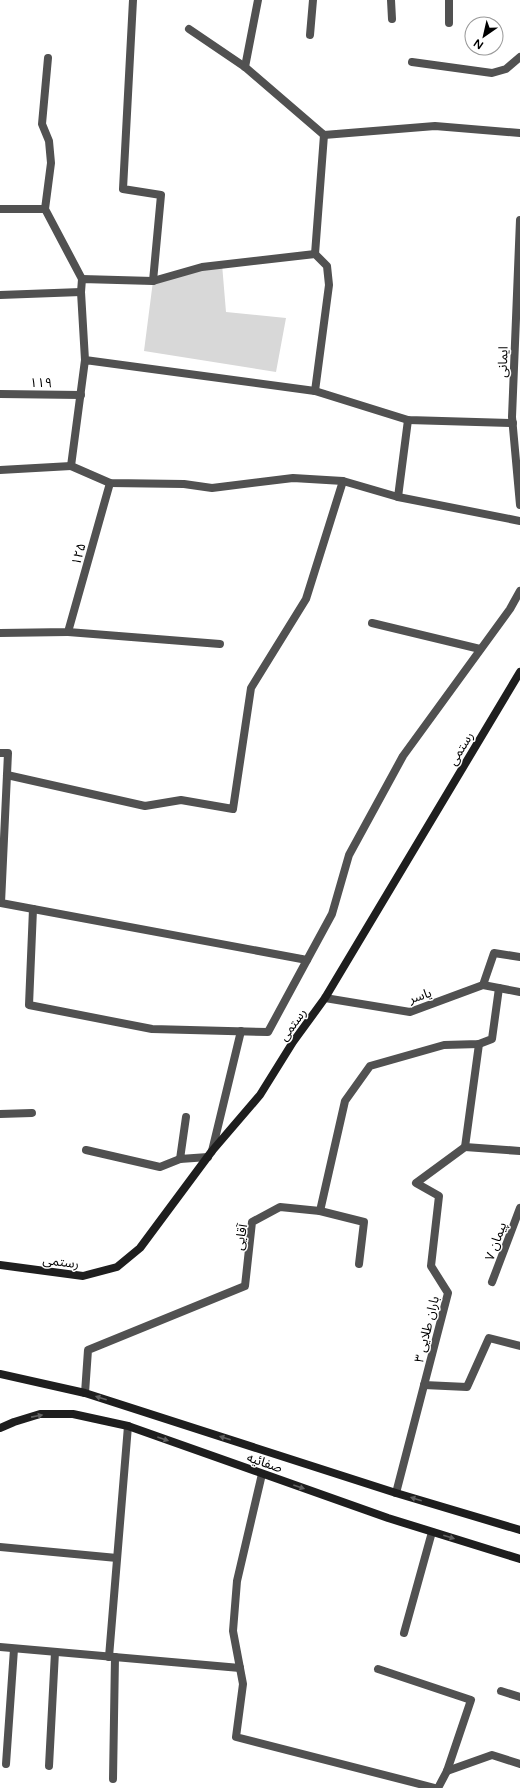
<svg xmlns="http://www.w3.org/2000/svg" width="520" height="1788" font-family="'Varela Round','Noto Sans Arabic',sans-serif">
<rect width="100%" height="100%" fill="#fff"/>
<!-- green -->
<path fill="#d8d8d8" d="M222 264 226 312 286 318 276 372 144 351 153 281Z"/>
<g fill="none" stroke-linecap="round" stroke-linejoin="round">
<!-- street -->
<g stroke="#515151" stroke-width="8">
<path d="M133 0 123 189 161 195 153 281"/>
<path d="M391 0 392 19"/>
<path d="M449 0V23"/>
<path d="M189 29 245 67 324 135 435 126 520 133"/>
<path d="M310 35 313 0"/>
<path d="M48 58 42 124 49 141 51 163 45 209 82 279"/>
<path d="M412 62 492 73 506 69 520 57"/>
<path d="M245 67 258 0"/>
<path d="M0 209H45"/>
<path d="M520 220 512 417 520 505"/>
<path d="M315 254 324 135"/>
<path d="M0 295 81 292"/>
<path d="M85 360 315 391 329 285 327 266 315 254 202 267 153 281 82 279 81 292 85 360 71 466 110 483 184 484 212 488 293 478 343 481 398 497 520 521"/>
<path d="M315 391 408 420 513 423"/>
<path d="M0 394 81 395"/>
<path d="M0 470 71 466"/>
<path d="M398 497 408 420"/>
<path d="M372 623 480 649"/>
<path d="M68 632 220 644"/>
<path d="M0 633 68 632 110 483"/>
<path d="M0 753H8L1 903 307 960 332 914 349 855 403 756 510 609 520 591"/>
<path d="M7 775 145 806 181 800 233 809 251 688 306 599 343 481"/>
<path d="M33 909 29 1005 152 1029 268 1032 307 960"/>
<path d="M483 985 494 953 520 957"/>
<path d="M325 998 410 1012 483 985 520 992"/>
<path d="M0 1114 32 1113"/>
<path d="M186 1117 180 1159 208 1157"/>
<path d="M465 1147 520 1151"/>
<path d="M86 1150 160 1167 180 1159"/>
<path d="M212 1151 241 1031"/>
<path d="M320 1211 364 1222 359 1264"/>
<path d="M492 1282 520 1208"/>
<path d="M424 1385 467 1387 489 1338 520 1346"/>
<path d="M85 1393 88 1350 245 1286 252 1222 280 1207 320 1211 345 1101 370 1066 444 1045 479 1044 492 1039 499 988"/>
<path d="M262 1474 237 1581 233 1631 243 1684 236 1737 435 1788"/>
<path d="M396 1493 448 1293 431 1266 439 1196 416 1183 465 1147 479 1044"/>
<path d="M0 1547 117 1558"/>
<path d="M404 1633 432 1532"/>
<path d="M0 1647 240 1668"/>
<path d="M109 1657 128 1426"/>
<path d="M378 1669 471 1700 447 1771 438 1788"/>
<path d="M501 1691 520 1697"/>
<path d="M6 1764 14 1649"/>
<path d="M49 1766 55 1652"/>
<path d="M447 1771 492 1755 520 1764"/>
<path d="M113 1779 115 1657"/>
</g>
<!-- secondary -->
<g stroke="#1e1e1e" stroke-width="8">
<path d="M0 1265 83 1276 117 1267 140 1248 212 1151 260 1095 293 1042 325 998 520 672"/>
<path d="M0 1374 85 1393 396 1493 520 1530"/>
<path d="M0 1428 14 1422 40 1414H73L128 1426 388 1518 520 1559"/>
</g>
</g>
<!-- one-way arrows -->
<defs><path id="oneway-solid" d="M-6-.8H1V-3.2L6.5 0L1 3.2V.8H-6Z"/></defs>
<g fill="#626262">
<use href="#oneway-solid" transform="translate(101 1398) rotate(-162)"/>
<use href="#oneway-solid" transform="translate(37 1416) rotate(-11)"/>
<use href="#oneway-solid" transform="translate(225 1438) rotate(-162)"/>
<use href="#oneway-solid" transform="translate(163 1439) rotate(19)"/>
<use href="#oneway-solid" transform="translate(299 1487) rotate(19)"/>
<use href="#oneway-solid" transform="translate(416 1499) rotate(-163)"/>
<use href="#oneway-solid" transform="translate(449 1537) rotate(17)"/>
</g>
<g text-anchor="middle" stroke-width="3" stroke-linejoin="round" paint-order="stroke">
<!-- street labels -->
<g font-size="13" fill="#000" stroke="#fff">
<text transform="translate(502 362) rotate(-88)" y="5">ایمانی</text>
<text x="41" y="387">۱۱۹</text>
<text transform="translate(78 554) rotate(-74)" y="5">۱۲۵</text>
<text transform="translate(460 748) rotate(-59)" y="5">رستمی</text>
<text transform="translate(420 995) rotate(-18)" y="5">یاسر</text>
<text transform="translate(292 1024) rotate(-54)" y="5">رستمی</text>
<text transform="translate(240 1237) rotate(-80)" y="5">آقایی</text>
<text transform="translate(495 1241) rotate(-70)" y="5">پیمان ۷</text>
<text transform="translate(61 1261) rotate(7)" y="5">رستمی</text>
<text transform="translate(426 1329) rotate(-76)" y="5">باران طلایی ۳</text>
<text transform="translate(265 1462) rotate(19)" y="5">صفائیه</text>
</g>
</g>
<!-- north arrow -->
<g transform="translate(484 36) rotate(214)"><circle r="19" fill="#ffffff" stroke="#999999"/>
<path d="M0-3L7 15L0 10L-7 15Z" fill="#000000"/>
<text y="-6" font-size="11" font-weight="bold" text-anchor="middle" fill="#000000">N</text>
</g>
</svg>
